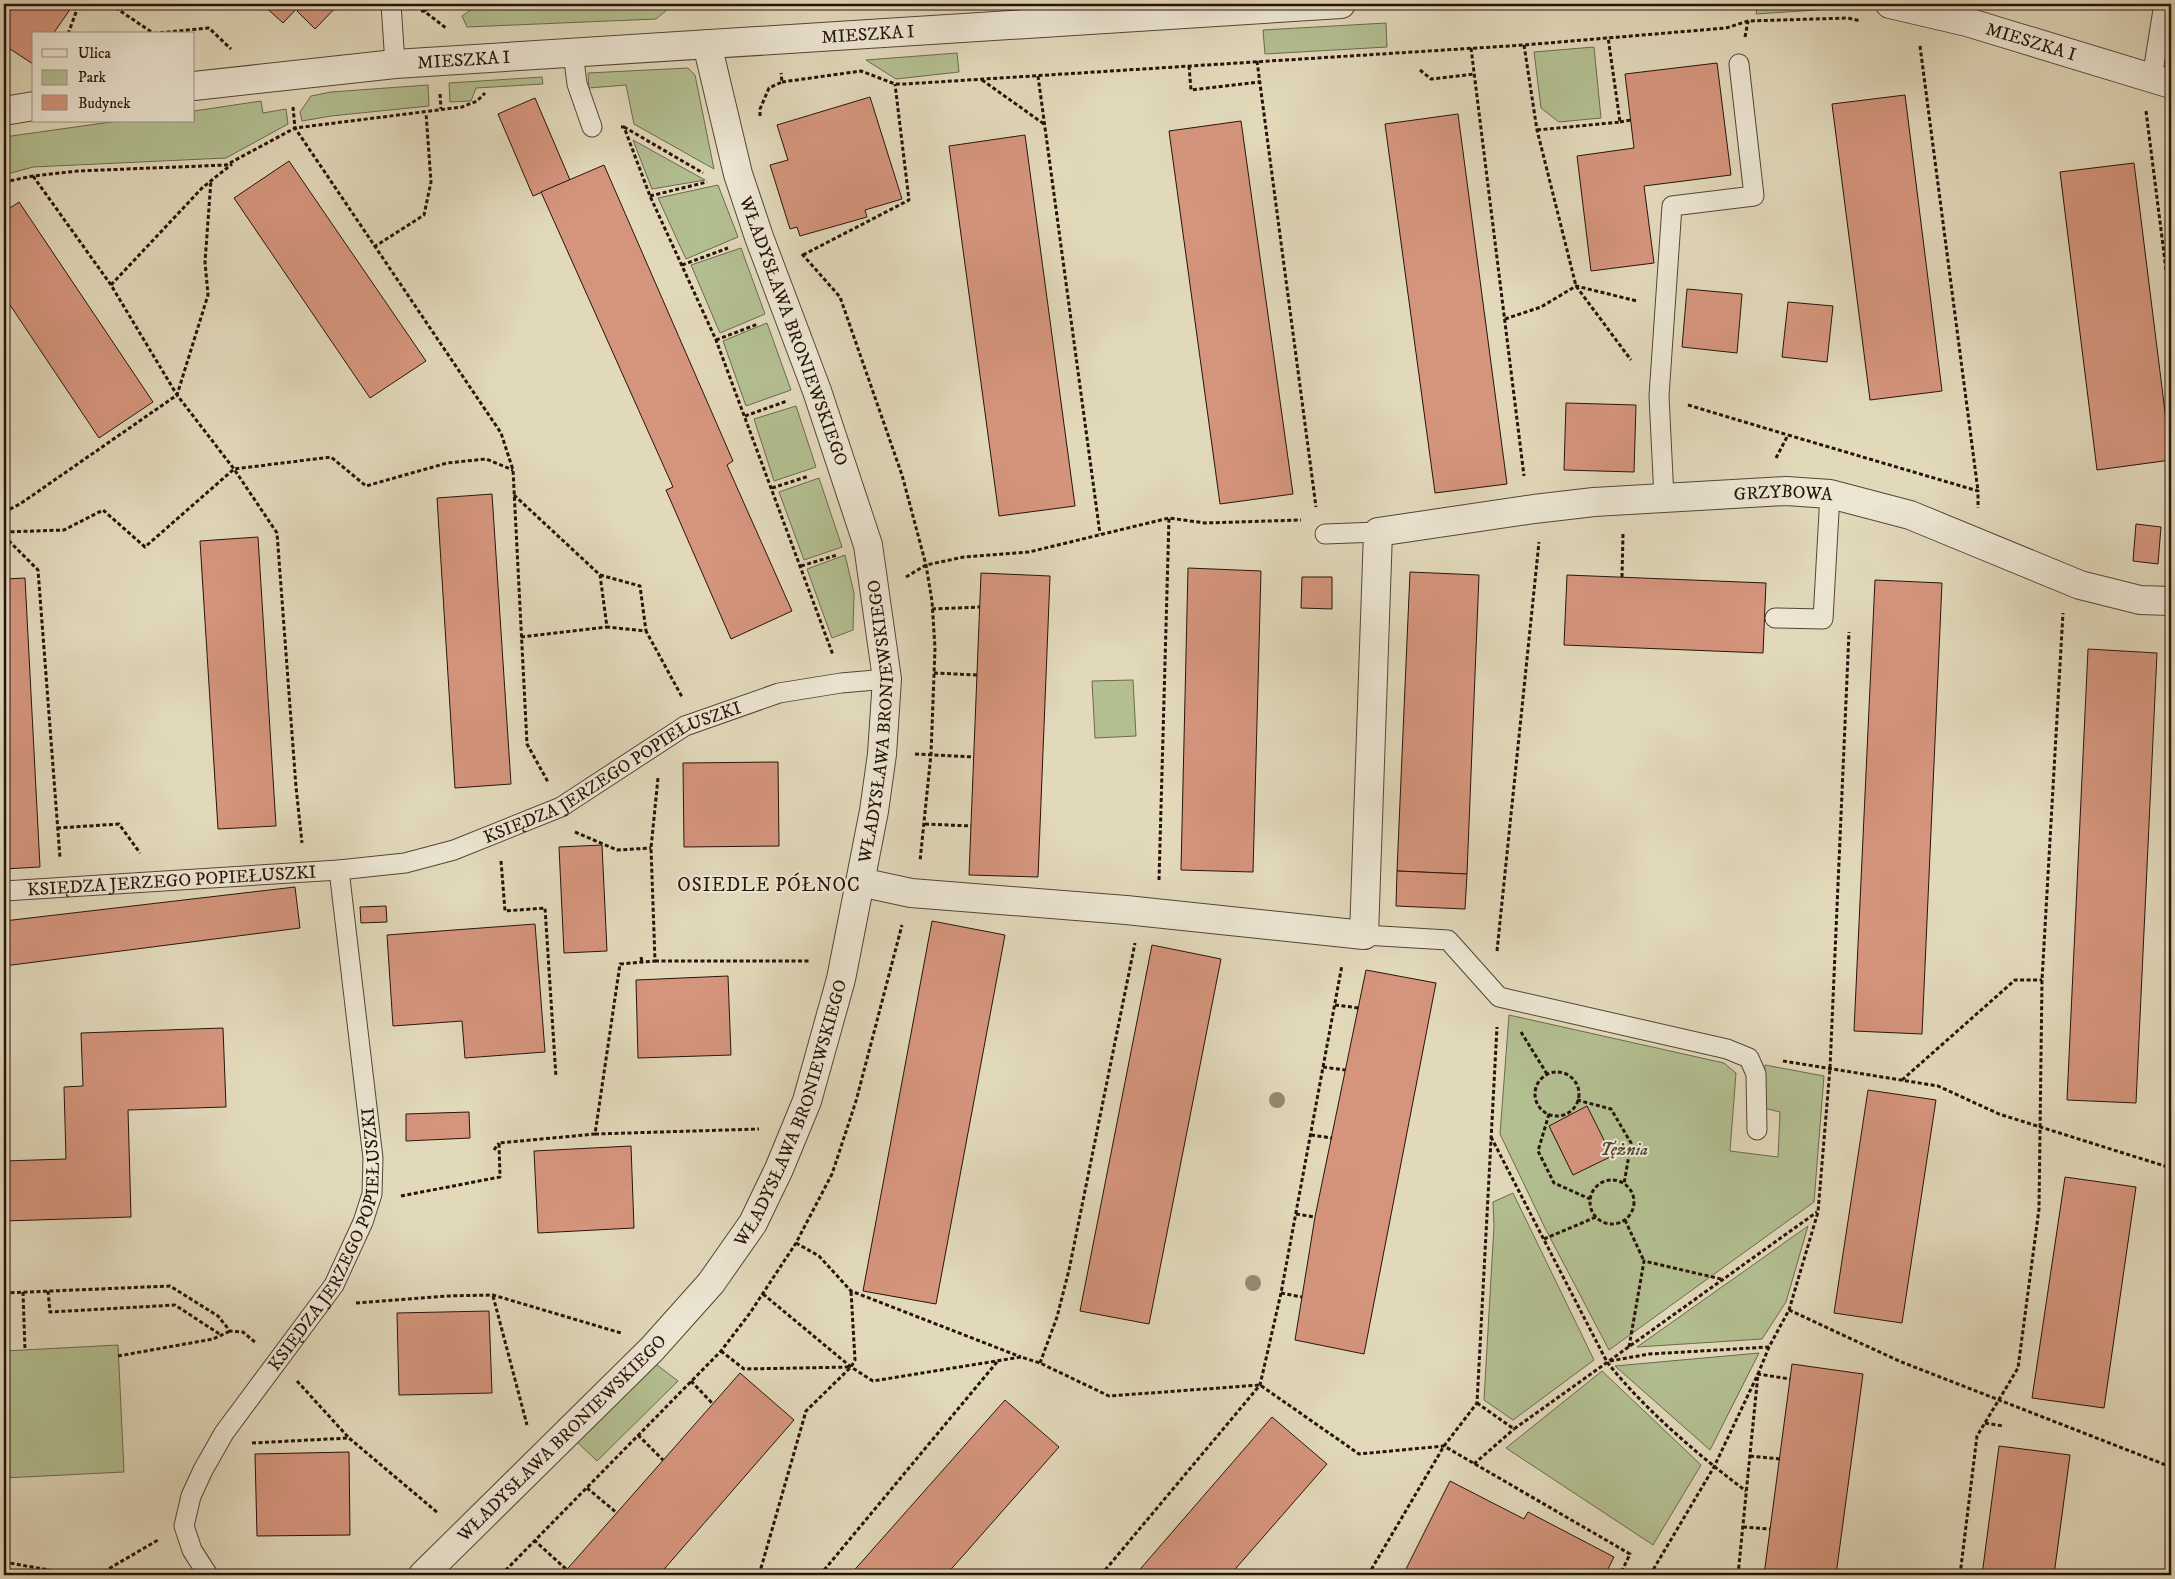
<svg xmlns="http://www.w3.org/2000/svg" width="2175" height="1579" font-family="'IM FELL DW Pica',serif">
<rect width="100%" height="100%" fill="#e2d9bb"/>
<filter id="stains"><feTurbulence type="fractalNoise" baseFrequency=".004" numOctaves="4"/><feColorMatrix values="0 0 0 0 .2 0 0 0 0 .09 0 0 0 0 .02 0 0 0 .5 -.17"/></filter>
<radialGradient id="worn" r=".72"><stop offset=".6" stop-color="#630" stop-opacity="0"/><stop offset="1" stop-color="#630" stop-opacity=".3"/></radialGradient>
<!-- green -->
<g fill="#b3bf91" stroke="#6e694e">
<path d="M479 4H674L656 19 467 27 462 16Z"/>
<path d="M1758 4H1828L1847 8 1756 14Z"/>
<path d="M1386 23 1387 47 1265 54 1263 30Z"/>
<path d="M1594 47 1601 118 1559 122 1541 108 1534 52Z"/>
<path d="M957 53 959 72 896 79 866 60Z"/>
<path d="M688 68 695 75 714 169 634 124 626 85 589 88 588 73Z"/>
<path d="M542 77 543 84 476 88 471 101 450 102 449 83Z"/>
<path d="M428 85 429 106 331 116 302 121 300 112 311 96 331 92Z"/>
<path d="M261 101 263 113 286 109 288 124 226 158 33 167 4 175V137L118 121H194V111Z"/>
<path d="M633 140 705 180 652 189Z"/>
<path d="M718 185 738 237 686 259 658 198Z"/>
<path d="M741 248 765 314 720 333 691 265Z"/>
<path d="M767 323 791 390 746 406 723 341Z"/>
<path d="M796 406 816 467 774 481 754 419Z"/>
<path d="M819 478 842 547 804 560 779 492Z"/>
<path d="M845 555 854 593 853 630 832 638 807 569Z"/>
<path d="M1133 680 1136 736 1095 738 1092 681Z"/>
<path d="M1509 1015 1724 1063 1736 1073 1730 1151 1778 1157 1780 1112 1764 1108 1765 1065 1824 1076 1814 1202 1609 1350 1545 1228 1500 1134Z"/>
<path d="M1513 1193 1594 1360 1513 1420 1484 1400 1494 1226 1493 1202Z"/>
<path d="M1808 1226 1786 1302 1762 1339 1637 1347Z"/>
<path d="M118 1345 124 1472 4 1478V1351Z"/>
<path d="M1759 1353 1710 1450 1615 1366Z"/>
<path d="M653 1362 678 1381 597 1461 577 1442Z"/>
<path d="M1602 1371 1701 1465 1653 1545 1506 1448Z"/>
</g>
<!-- building -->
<g fill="#d5957d" stroke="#28130a">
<path d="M4 4H65L71 8 53 34H34L33 64 4 45Z"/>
<path d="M262 4H301L283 23Z"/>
<path d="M304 4H339L315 29 297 11Z"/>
<path d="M1717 63 1731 175 1644 186 1654 263 1591 271 1577 156 1634 148 1625 74Z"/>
<path d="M1905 95 1942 391 1870 400 1832 104Z"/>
<path d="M870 97 902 199 865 210 867 217 800 236 797 227 790 229 770 165 788 160 777 125Z"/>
<path d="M535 98 570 180 533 196 498 114Z"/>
<path d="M1458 114 1507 484 1435 493 1385 124Z"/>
<path d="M1241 121 1293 494 1220 504 1169 131Z"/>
<path d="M1025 135 1075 506 999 516 949 146Z"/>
<path d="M289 161 426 361 370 398 234 198Z"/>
<path d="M2134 163 2171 460 2097 470 2060 172Z"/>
<path d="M604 165 733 461 727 465 792 611 731 639 666 490 673 487 541 192Z"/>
<path d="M19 202 153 402 99 438 4 296V212Z"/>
<path d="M1687 289 1742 294 1737 353 1682 347Z"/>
<path d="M1788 302 1833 306 1827 362 1782 357Z"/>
<path d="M1566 403 1636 405 1634 472 1564 470Z"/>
<path d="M492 494 511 784 455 788 437 498Z"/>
<path d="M2136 524 2161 527 2158 564 2133 561Z"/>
<path d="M258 537 276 826 218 829 200 541Z"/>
<path d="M1188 568 1261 571 1253 872 1181 870Z"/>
<path d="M1410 572 1479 575 1467 874 1397 871Z"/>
<path d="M981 573 1050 576 1038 877 969 875Z"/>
<path d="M1567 575 1766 583 1763 653 1564 645Z"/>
<path d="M1302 577H1332V609L1301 608Z"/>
<path d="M25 578 40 867 4 869V579Z"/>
<path d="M1875 580 1942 583 1922 1034 1854 1031Z"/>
<path d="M2088 649 2157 653 2136 1103 2067 1100Z"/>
<path d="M778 762 779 846 684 847 683 763Z"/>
<path d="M602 845 607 951 564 953 559 847Z"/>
<path d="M1397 871 1467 874 1465 909 1396 906Z"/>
<path d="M295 887 300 928 4 966V921Z"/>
<path d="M386 906 387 922 361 923 360 907Z"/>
<path d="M932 921 1005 935 936 1304 863 1291Z"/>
<path d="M535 924 545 1052 465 1058 462 1021 393 1026 387 935Z"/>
<path d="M1152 945 1221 959 1149 1324 1080 1311Z"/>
<path d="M1366 970 1436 983 1364 1354 1295 1340 1315 1217Z"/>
<path d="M728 976 731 1055 638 1058 636 980Z"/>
<path d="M223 1028 226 1107 128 1110 131 1217 4 1221V1161L66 1159 64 1087 83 1086 81 1033Z"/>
<path d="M1868 1090 1936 1100 1902 1323 1834 1313Z"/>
<path d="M1587 1106 1612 1156 1573 1175 1549 1126Z"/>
<path d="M469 1112 470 1138 406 1141V1114Z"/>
<path d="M631 1146 634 1228 538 1233 534 1151Z"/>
<path d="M2065 1177 2136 1187 2104 1408 2032 1398Z"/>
<path d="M489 1311 492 1393 399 1395 397 1313Z"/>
<path d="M1792 1364 1863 1374 1836 1575H1764Z"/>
<path d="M740 1373 794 1420 659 1575H562Z"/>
<path d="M1005 1400 1059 1447 946 1575H850Z"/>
<path d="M1272 1417 1327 1464 1230 1575H1135Z"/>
<path d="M1999 1446 2070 1455 2054 1575H1982Z"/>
<path d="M349 1452 350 1535 257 1536 255 1454Z"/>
<path d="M1450 1481 1524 1519 1528 1512 1614 1557 1605 1575H1403Z"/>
</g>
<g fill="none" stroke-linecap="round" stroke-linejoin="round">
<!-- lane casing -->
<g stroke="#564436" stroke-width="21">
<g id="lane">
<path d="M391 4 395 64"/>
<path d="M573 52 577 84 592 127"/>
<path d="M2152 78 2164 4"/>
<path d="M1664 498 1659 396 1672 206 1754 196 1739 64"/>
<path d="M1325 534 1378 532"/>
<path d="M1775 618 1823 619 1830 494"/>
<path id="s1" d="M4 891 339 870 405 863 454 850 561 807 685 726 779 693 841 683 887 679"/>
<path d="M1364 935 1448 940 1499 997 1727 1049 1749 1058 1756 1074 1757 1130"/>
<path id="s2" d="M208 1575 192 1550 184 1526 191 1496 203 1470 224 1433 334 1285 363 1222 372 1194 373 1158 339 870"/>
</g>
</g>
<!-- street casing -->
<g stroke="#564436" stroke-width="30">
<g id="street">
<path id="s3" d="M1890 4 1967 22 2171 84"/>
<path id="s4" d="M194 86 395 64 1341 4"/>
<path d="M4 111 34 106"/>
<path id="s5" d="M860 882 911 893 1126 910 1364 935 1378 532 1534 509 1594 502 1786 491 1830 494 1910 515 2080 585 2140 600 2171 601"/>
<path id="s6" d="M423 1575 652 1349 711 1283 753 1223 779 1169 807 1101 841 979 874 811 882 754 887 679 868 545 817 391 759 237 738 174 707 44"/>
</g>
</g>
<!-- path -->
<g stroke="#28130a" stroke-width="3" stroke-dasharray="4 2.5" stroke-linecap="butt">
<path d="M110 4 153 33"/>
<path d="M423 4 424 11 436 4"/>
<path d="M421 11H424L446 28"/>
<path d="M68 34 79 4"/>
<path d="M147 34 209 28 231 49"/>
<path d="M1745 37 1748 21"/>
<path d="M1524 45 1537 130 1576 286 1631 360"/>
<path d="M1920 46 1978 491"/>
<path d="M1471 48 1524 476"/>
<path d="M1257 61 1316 507"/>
<path d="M1189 66 1191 90 1259 82"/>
<path d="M1420 70 1431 79 1475 74"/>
<path d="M1038 76 1100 534"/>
<path d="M982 80 1044 124"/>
<path d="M782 82 861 71 895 84H905L1524 45 1726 28 1748 21 1848 18 1861 21"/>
<path d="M440 94 441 109"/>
<path d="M293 107 295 128 501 433 513 470 527 744 548 782"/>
<path d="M2146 111 2171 309"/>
<path d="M760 116V109L769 88 782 82 781 73"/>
<path d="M1620 122 1631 120"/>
<path d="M621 127H624L650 196 716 340 833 655"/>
<path d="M624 127 703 173"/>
<path d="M1537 130 1620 122 1608 37"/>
<path d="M33 176 111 285 177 395 234 469 277 533 296 787 302 843"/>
<path d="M4 182 33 176 78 171 226 165 295 128 462 107 477 101 485 93"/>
<path d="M650 196 707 182"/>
<path d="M374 247 424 215 431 182 426 113"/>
<path d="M802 254 840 297 902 475 926 565 932 601 935 648 931 754 920 861"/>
<path d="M803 255 909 200 895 84"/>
<path d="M682 265 728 248"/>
<path d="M111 285 202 188 232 164"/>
<path d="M1505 319 1541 307 1576 286 1637 301"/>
<path d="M716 340 758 324"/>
<path d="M1688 405 1788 435"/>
<path d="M745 416 787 401"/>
<path d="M1776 458 1788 435 1978 491V508"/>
<path d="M772 488 809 476"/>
<path d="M514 495 600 575 607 627 646 631 682 697"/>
<path d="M4 512 20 504 177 395 208 295 205 262 211 180"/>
<path d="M4 532 64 530 103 510 145 547 234 469 331 457 366 486 447 463 486 459 513 470"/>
<path d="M4 536 38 570 60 858"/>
<path d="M801 566 837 555"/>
<path d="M600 575 640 586 646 631"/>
<path d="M906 577 926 565 964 557 1029 552 1169 518 1205 523 1301 520"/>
<path d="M1622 577 1623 534"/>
<path d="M932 609 980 607"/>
<path d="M521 637 607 627"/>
<path d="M934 673 977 675"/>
<path d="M915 754 974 757"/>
<path d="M925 824 971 826"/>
<path d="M57 828 119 824 140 853"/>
<path d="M575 832 617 850 651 848"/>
<path d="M501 861 505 911 545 908 556 1077"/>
<path d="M1159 880 1169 518"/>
<path d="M1497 951 1539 542"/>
<path d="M641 957 642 962"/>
<path d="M655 961H811"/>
<path d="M1335 1005 1359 1008"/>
<path d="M1521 1032 1547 1074"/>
<path d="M1783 1061 1938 1086 1999 1114 2171 1168"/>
<path d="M1323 1067 1345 1070"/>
<circle cx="1557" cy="1094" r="22"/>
<path d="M1902 1080 2015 980H2042"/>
<path d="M1577 1100 1611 1109 1631 1143 1624 1184"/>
<path d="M1549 1114 1538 1151 1554 1183 1590 1199"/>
<path d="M595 1134 759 1129"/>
<path d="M1311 1135 1332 1138"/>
<path d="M1491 1137 1607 1362C1644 1409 1698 1455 1746 1491"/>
<path d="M494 1150 499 1143"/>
<circle cx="1612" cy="1202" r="22"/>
<path d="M401 1196 500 1177 499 1143 595 1134 620 964 655 961 651 848 658 778"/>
<path d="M1296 1214 1315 1217"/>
<path d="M1625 1220 1644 1261"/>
<path d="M1544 1239 1596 1217"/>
<path d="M796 1243 819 1256 851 1291 1021 1357"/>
<path d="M48 1291 50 1312 175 1305 221 1335"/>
<path d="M23 1292 25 1350"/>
<path d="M4 1293 170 1286 218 1316 230 1331 243 1332 256 1343"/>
<path d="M1281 1293 1302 1297"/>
<path d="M763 1294 851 1367 873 1381 1021 1357 1040 1363 1109 1396 1260 1385 1359 1454 1444 1446 1630 1554 1620 1575"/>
<path d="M493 1296 527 1425"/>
<path d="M356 1303 446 1296 493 1295 621 1333"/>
<path d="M1789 1310 1899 1361 2171 1467"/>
<path d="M1629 1347 1644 1261 1721 1279"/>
<path d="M721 1351 744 1369 851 1367"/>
<path d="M118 1356 213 1339 230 1331"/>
<path d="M1610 1361 1649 1354 1769 1347"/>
<path d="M1040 1363 1057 1317 1069 1270 1135 943"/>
<path d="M297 1381 349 1438"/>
<path d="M691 1381 712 1403"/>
<path d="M1477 1403 1514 1429 1817 1212"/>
<path d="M1985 1423 2003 1426"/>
<path d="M638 1435 663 1460"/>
<path d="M252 1443 349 1438 438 1513"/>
<path d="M1750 1456 1780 1459"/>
<path d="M1474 1464 1514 1429"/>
<path d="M587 1488 617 1513"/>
<path d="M1743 1527 1770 1529"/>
<path d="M534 1540 567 1570"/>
<path d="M4 1562 77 1575"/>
<path d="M98 1575 158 1540"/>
<path d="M501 1575 721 1351 750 1313 796 1243 832 1174 856 1101 902 925"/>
<path d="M761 1575V1568L806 1411 851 1367 855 1360 851 1291"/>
<path d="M820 1575 997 1362"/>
<path d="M1101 1575 1260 1385 1281 1293 1342 965"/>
<path d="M1368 1575 1444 1446 1477 1403 1497 1027"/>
<path d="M1650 1575 1714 1467 1758 1374 1790 1379"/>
<path d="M1738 1575 1758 1374 1769 1347 1789 1310 1818 1212 1830 1068 1849 632"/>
<path d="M1960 1575 1977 1436 2018 1368 2039 1209 2042 980 2063 613"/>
</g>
<!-- lane -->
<use href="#lane" stroke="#ece6d3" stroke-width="19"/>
<!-- street -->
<use href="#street" stroke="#ece6d3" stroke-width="28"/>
</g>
<!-- trees -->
<g fill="#938970">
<circle cx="1277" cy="1100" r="8"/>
<circle cx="1253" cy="1283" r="8"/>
</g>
<g text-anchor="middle" stroke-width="4" stroke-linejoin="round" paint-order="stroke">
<!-- street labels -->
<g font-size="18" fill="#28130a" stroke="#ece6d3">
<text dy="6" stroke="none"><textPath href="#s4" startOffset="676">MIESZKA I</textPath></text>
<text dy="6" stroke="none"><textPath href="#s3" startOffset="146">MIESZKA I</textPath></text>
<text dy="6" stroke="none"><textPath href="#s4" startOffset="271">MIESZKA I</textPath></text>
<text transform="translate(794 331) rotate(70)" y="6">WŁADYSŁAWA BRONIEWSKIEGO</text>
<text dy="6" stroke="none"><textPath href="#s5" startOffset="1318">GRZYBOWA</textPath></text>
<text dy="6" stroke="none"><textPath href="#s6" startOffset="1005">WŁADYSŁAWA BRONIEWSKIEGO</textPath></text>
<text dy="6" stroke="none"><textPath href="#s1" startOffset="630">KSIĘDZA JERZEGO POPIEŁUSZKI</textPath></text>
<text dy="6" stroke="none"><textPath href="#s1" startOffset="168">KSIĘDZA JERZEGO POPIEŁUSZKI</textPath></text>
<text dy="6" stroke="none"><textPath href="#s6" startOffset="600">WŁADYSŁAWA BRONIEWSKIEGO</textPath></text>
<text dy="6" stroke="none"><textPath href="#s2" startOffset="382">KSIĘDZA JERZEGO POPIEŁUSZKI</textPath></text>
<text dy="6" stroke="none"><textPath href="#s6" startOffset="195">WŁADYSŁAWA BRONIEWSKIEGO</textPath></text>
</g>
<!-- park labels -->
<g font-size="18" font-style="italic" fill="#524732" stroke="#ece6d3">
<text x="1624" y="1155">Tężnia</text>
</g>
<!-- neighbourhood labels -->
<g font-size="19" letter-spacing="1" fill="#28130a" stroke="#ece6d3">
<text x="769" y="891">OSIEDLE PÓŁNOC</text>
</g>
</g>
<!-- margin -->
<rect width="2175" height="1579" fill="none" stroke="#e2d9bb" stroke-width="20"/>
<rect x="5" y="5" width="2165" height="1569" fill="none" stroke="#28130a" stroke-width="2.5"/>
<rect x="10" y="10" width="2155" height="1559" fill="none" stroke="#28130a"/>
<!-- legend -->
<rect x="32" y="32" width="162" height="90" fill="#ece6d3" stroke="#9e9283"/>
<rect x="42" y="49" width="25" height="8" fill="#ece6d3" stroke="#9e9283"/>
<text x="78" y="58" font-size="15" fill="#28130a">Ulica</text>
<rect x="42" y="70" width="25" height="15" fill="#b3bf91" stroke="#9e9283"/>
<text x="78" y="82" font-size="15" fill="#28130a">Park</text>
<rect x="42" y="95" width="25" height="15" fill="#d5957d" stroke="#9e9283"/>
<text x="78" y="108" font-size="15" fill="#28130a">Budynek</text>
<rect width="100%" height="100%" filter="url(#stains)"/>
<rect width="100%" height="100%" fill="url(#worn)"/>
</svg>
